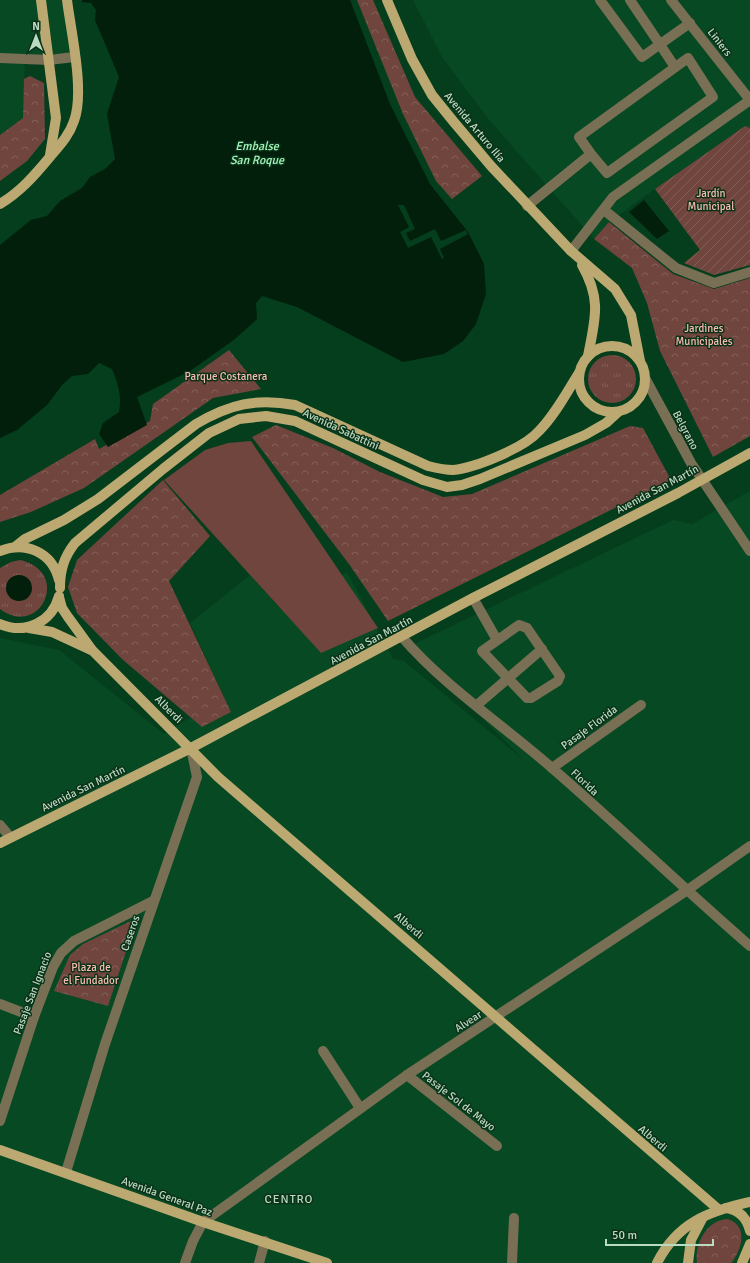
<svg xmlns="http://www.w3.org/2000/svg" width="750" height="1263" font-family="Signika,sans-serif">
<defs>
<pattern id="grass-tufts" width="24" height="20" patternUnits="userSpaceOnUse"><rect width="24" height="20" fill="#70453d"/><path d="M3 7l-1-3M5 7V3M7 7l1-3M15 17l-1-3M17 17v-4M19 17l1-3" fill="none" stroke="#825f57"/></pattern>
<pattern id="park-crowns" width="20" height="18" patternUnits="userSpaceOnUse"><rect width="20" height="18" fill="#70453d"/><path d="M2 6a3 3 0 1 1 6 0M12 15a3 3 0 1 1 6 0" fill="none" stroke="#825f57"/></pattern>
<pattern id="garden-furrows" width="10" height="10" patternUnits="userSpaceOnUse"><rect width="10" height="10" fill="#70453d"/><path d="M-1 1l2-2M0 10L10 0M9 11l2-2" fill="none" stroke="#825f57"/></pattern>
</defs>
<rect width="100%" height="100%" fill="#043e1d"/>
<!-- built -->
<g fill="#074923">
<path d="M0 0H67L74 57 25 59 23 118 0 135Z"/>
<path d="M413 0H750V128L745 126 655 189 609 222 594 239 490 121 442 57Z"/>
<path d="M750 491V1263H0V638L59 650 164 734 191 717 231 712 190 623 250 575 282 611 347 572 393 659 404 661 525 761 410 646 673 520 692 524Z"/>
</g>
<!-- grass -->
<g fill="url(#grass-tufts)">
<circle cx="612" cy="379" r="24"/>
<path d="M20 560C72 572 40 639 0 609V568L11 562Z"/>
</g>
<!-- park -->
<g fill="url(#park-crowns)">
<path d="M357 0H373L415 97 482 176 452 199 436 181 403 114Z"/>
<path d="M30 76 44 83 45 139 27 161 0 181V135L23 118 24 79Z"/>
<path d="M609 222 673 274 714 289 750 278V436L713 457 660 351 647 303 632 268 594 239Z"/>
<path d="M229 350 261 389 213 398 84 488 31 512 0 522V495L95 439 99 449 150 421 153 404Z"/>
<path d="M276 425 333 448 380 472 443 497 472 494 630 426 643 428 671 480 388 621 349 564 252 437Z"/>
<path d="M163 480 210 536 169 581 231 712 202 727 122 659 77 613 68 587 77 560Z"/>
<path d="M137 918 108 1006 54 991 70 955 83 944Z"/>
<path d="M727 1219C749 1225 742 1250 731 1263H697C694 1244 707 1220 727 1219Z"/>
</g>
<!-- garden -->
<path fill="url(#garden-furrows)" d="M745 126 750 128V265L714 275 684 263 700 250 655 189Z"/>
<!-- pitch -->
<path fill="#70453d" d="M251 441 378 628 321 653 164 480 205 450 228 443Z"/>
<!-- water -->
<g fill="#011f0b">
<path d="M82 0H350L390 104 430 184 468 232 484 264 486 294 476 324 463 341 444 354 403 362 297 307 262 296 256 303 257 319 235 339 190 371 137 397 147 425 108 447 99 434 103 423 119 412C122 396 118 384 112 369L99 363 88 374 72 376 63 384 47 405 17 430 0 438V245L31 220 47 216 60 201 82 188 90 177 105 169 115 159 107 114 119 77 95 20 96 10 91 3 82 2Z"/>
<path d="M644 200 669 231 657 239 629 212Z"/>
<circle cx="19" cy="588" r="13"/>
</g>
<!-- pier -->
<path fill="#043e1d" d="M398 205H404L415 229 406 233 410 241 435 229 441 241 466 230 468 234 440 249 444 258 442 259 431 237 408 248 400 232 409 227Z"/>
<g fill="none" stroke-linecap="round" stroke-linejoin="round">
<!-- minor -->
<g stroke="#786f54" stroke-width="10">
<path d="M600 0 642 57 690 23"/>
<path d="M630 0 675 67"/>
<path d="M671 0 750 100"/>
<path d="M0 58 49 60 74 57"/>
<path d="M527 206 591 154 607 173 713 97 688 58 579 137 591 154"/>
<path d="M604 210 676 268 714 283 750 272"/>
<path d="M571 251 613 197 750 100"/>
<path d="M645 378 691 463 750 551"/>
<path d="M473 598 497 640"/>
<path d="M519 625 527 628 560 676 558 681 531 698H527L482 651Z"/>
<path d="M402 637C445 687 502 724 552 768 619 826 683 888 750 946"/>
<path d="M477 705 542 649"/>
<path d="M552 768 641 705"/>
<path d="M0 825 10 837"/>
<path d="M0 1004 34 1017"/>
<path d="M323 1051 360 1108"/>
<path d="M407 1075 497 1146"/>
<path d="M0 1121 34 1017 53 967 61 953 74 941 153 901"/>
<path d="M66 1172 105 1044 197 777 191 748"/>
<path d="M185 1263 193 1241 203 1222 407 1075 686 891 750 846"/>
<path d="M259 1263 265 1241"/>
<path d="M512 1263 514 1218"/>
</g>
<!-- major -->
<g stroke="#bca972" stroke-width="10">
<path d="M41 0 56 118 50 155"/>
<path d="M387 0 412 59 432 95 453 121 491 166 571 251 615 289 631 315 640 361"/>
<path d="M0 204C20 192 34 176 49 158 59 146 69 136 74 121 85 92 71 32 67 0"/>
<path d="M582 265C602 300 595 319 588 356"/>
<circle cx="612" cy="379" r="33"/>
<path d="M15 547 25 539 64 520 98 499 196 424C230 404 256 398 295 405L428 466C436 468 444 470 453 470 475 468 524 448 539 431 555 415 567 392 579 373"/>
<path d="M0 551C26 541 52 552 59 580"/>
<path d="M60 588C60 570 64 557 75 543L163 469 209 433 239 419 266 416 295 421 423 480 447 487 462 485 480 479 585 435 606 423 618 412"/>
<path d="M59 597 62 608 68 617 92 650 218 777 718 1209"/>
<path d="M0 624C26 635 52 622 59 596"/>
<path d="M29 628 52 632 91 650"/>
<path d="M0 843 191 748 473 598 678 493 750 453"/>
<path d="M0 1150 203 1222 327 1263"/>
<path d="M726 1208C740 1210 747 1218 750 1231"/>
<path d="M657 1263C677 1223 709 1211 750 1202"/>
<path d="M688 1263 691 1240 702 1219"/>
<path d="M742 1263 750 1244"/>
</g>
</g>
<g text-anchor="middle" stroke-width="3" stroke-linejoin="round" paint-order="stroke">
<!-- street labels -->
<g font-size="11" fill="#badbc1" stroke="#0c3119">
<text transform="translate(720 42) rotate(52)" y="4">Liniers</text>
<text transform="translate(475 127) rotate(50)" y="4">Avenida Arturo Ilía</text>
<text transform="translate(341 429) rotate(25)" y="4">Avenida Sabattini</text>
<text transform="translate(686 430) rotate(62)" y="4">Belgrano</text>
<text transform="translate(657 489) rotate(-28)" y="4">Avenida San Martín</text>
<text transform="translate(371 640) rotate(-28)" y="4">Avenida San Martín</text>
<text transform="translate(169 709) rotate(45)" y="4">Alberdi</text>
<text transform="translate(589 727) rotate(-36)" y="4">Pasaje Florida</text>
<text transform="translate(585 782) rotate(43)" y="4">Florida</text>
<text transform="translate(83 788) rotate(-26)" y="4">Avenida San Martín</text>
<text transform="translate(409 925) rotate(41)" y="4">Alberdi</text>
<text transform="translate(130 933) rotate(-71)" y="4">Caseros</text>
<text transform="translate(32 993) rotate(-69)" y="4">Pasaje San Ignacio</text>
<text transform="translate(468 1021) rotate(-33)" y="4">Alvear</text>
<text transform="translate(459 1101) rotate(38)" y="4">Pasaje Sol de Mayo</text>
<text transform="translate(653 1138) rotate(41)" y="4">Alberdi</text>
<text transform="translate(167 1196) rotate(20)" y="4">Avenida General Paz</text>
</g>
<!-- park labels -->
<g font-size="11" fill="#f8bcb0" stroke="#0c3119">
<text x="711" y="197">Jardín<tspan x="711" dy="13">Municipal</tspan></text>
<text x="704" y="332">Jardines<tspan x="704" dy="13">Municipales</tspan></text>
<text x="226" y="380">Parque Costanera</text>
<text x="91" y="971">Plaza de<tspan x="91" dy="13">el Fundador</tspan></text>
</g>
<!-- water labels -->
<g font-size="12" font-style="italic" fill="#a3f8ba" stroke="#0c3119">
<text x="257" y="150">Embalse<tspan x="257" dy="14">San Roque</tspan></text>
</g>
<!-- neighbourhood labels -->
<g font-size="12" letter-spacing="1" fill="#badbc1" stroke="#0c3119">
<text x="289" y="1203">CENTRO</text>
</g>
</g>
<!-- north arrow -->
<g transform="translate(36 36)" stroke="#0c3119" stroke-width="3" paint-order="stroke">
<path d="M0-3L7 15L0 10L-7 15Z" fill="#badbc1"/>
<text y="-6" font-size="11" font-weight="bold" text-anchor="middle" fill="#badbc1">N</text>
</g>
<!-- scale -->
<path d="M606 1239v6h107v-6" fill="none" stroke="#badbc1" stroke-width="2"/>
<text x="612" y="1239" font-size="12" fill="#badbc1" stroke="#0c3119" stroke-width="3" paint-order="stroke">50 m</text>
</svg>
